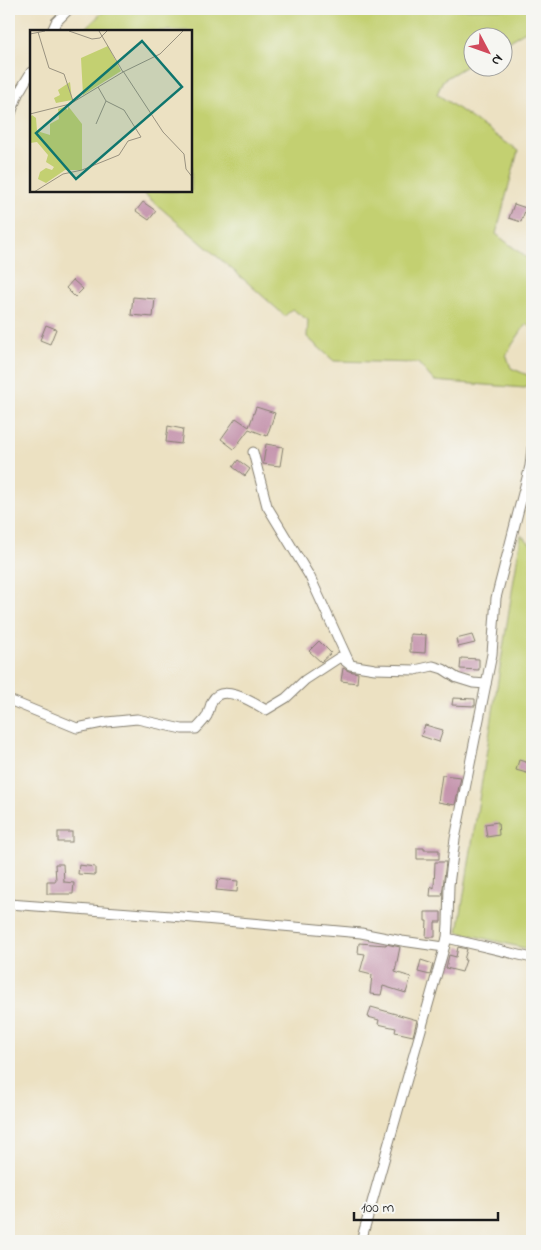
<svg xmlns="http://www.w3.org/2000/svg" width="541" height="1250" font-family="'Indie Flower',sans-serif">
<rect width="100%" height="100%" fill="#f6f6f2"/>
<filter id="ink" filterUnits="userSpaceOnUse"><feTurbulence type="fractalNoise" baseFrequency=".02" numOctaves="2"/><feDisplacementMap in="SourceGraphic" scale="10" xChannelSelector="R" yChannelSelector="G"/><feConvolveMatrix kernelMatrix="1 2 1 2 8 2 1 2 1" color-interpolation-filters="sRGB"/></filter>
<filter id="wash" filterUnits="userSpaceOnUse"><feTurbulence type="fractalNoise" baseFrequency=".0096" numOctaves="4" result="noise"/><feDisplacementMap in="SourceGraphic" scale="20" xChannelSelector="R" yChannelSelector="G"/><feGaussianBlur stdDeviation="1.12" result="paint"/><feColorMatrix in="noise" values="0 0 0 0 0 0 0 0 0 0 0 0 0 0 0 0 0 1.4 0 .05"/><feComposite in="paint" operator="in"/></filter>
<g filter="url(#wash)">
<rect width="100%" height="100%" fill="#ece1c2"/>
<!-- green -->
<g fill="#c3d071" stroke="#707646">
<path d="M106 9H532V27L504 44V38H474L473 62 443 80 437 94 518 151 496 234 532 262V328L526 324 506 354 511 368 532 377V380L525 388 434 381 418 363 334 361 307 337 308 320 292 309 285 316 248 283 141 191H191V31H90L87 27Z"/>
<path d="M521 535 532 545V950L458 932Z"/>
</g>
<g id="blocks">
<!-- building -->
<g fill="#c594ad">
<path d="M143 202 156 211 149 220 136 211Z"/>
<path d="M514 204 526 208 521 222 509 218Z"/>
<path d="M73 280 83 289 75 297 66 288Z"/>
<path d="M133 297 155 299 153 317 131 315Z"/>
<path d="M46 325 56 329 50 344 40 340Z"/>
<path d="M256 407 275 413 267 436 249 429 234 449 221 439 236 418 249 427Z"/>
<path d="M168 426 183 429 181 444 166 442Z"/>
<path d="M266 444 283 447 280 466 263 464Z"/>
<path d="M238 460 250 469 245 476 233 467Z"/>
<path d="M410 634 426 635 425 653 410 652Z"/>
<path d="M472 635 475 643 458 647 456 639Z"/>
<path d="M319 641 331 653 321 662 309 651Z"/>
<path d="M461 658 479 659V670L460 669Z"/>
<path d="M343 668 349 671 358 673 357 683 341 681Z"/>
<path d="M453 698 475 699V706L452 705Z"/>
<path d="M425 725 443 730 439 742 421 736Z"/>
<path d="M519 760 532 764 530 774 516 770Z"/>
<path d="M442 775 461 777 455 805 438 802Z"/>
<path d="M498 822 499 835 487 837 485 824Z"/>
<rect x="58" y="832" width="14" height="10"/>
<path d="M417 848H424V850H439V859H417Z"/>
<path d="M435 862H446L442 896H430L431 886 434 888Z"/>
<path d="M55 864H63L64 882 74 883 73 894H47V881H56Z"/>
<path d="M79 865 95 867V875L78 874Z"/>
<path d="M218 879 238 881 237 892 216 890Z"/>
<path d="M425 912H441V922H435V937H426L427 921H425Z"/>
<path d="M359 943 386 945V944L400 947 395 972 411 977 406 993 383 986 381 995 370 994 372 975 360 972 365 954 358 953Z"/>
<path d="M458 947 467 949 464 960H466L462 972 446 968 449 955 456 957Z"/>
<path d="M421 960 433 964 430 975 418 972Z"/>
<path d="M371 1007 417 1020 413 1036 395 1032 396 1028 378 1024 379 1020 368 1017Z"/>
</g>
</g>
</g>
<g filter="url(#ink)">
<use href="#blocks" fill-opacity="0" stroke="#847e6f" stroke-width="1"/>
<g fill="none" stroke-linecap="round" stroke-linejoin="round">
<!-- minor casing -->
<g stroke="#847e6f" stroke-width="11">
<g id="minor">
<path d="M52 31 56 22 69 9"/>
<path d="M9 119 18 94 31 72"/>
<path d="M253 452 267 506 310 577 349 662"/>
<path d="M9 700 77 728 107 722 137 719 182 729H196C200 725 204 721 207 716 209 711 210 706 212 701 222 682 254 703 266 710L286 698 305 680 340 657 350 665 375 669 415 670 433 666 443 669 457 678 473 683 486 684"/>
<path d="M9 904 171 916 361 933 402 941 444 947"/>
<path d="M447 938 532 958"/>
<path d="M361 1241 447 938 448 924 449 885 455 839 492 654 496 598 530 466 532 448"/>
</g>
</g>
<!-- minor -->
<use href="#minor" stroke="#fff" stroke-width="9"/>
</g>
</g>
<!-- overview -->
<g transform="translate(30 30)">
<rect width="162" height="162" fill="#ece1c2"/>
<path d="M78 16 91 41 53 65 51 28ZM40 52 42 70 26 73 24 68 30 65 28 60ZM38 76 52 94V140H35L16 153 8 149 10 142 16 138 22 140 24 137 16 132 18 125 7 112 0 113V88L2 85 6 88 7 101 20 105V94L29 89 28 79 34 77 38 80Z" fill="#c3d071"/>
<path fill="none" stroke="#999280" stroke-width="1" d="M39 1 62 9 70 8 77 1M69 1 93 42M8 2 19 38 34 44 43 71M0 4 15 1M93 41 133 102 154 124 156 139 163 148M0 84 40 74 93 42 130 24 153 1M66 94 76 71M4 162 33 144 52 140 89 125 98 111 111 107 94 80 76 71 68 57"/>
<path fill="#0f766e" fill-opacity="0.15" stroke="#0f766e" stroke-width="2.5" d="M112 11 152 57 46 149 6 103Z"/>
<rect width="162" height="162" fill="none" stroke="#1c1c1c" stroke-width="2.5"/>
</g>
<!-- margin -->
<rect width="541" height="1250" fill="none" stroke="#f6f6f2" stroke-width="30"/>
<!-- north arrow -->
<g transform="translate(488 52) rotate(131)"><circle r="24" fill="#f6f6f2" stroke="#9f9f9c"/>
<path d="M0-4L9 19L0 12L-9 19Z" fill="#d1495b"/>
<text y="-8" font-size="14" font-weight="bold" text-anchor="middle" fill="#1c1c1c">N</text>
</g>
<!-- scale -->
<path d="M354 1212v8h144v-8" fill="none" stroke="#1c1c1c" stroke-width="2.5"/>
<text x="361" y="1212" font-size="15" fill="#1c1c1c" stroke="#f6f6f2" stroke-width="4" paint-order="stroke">100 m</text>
</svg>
